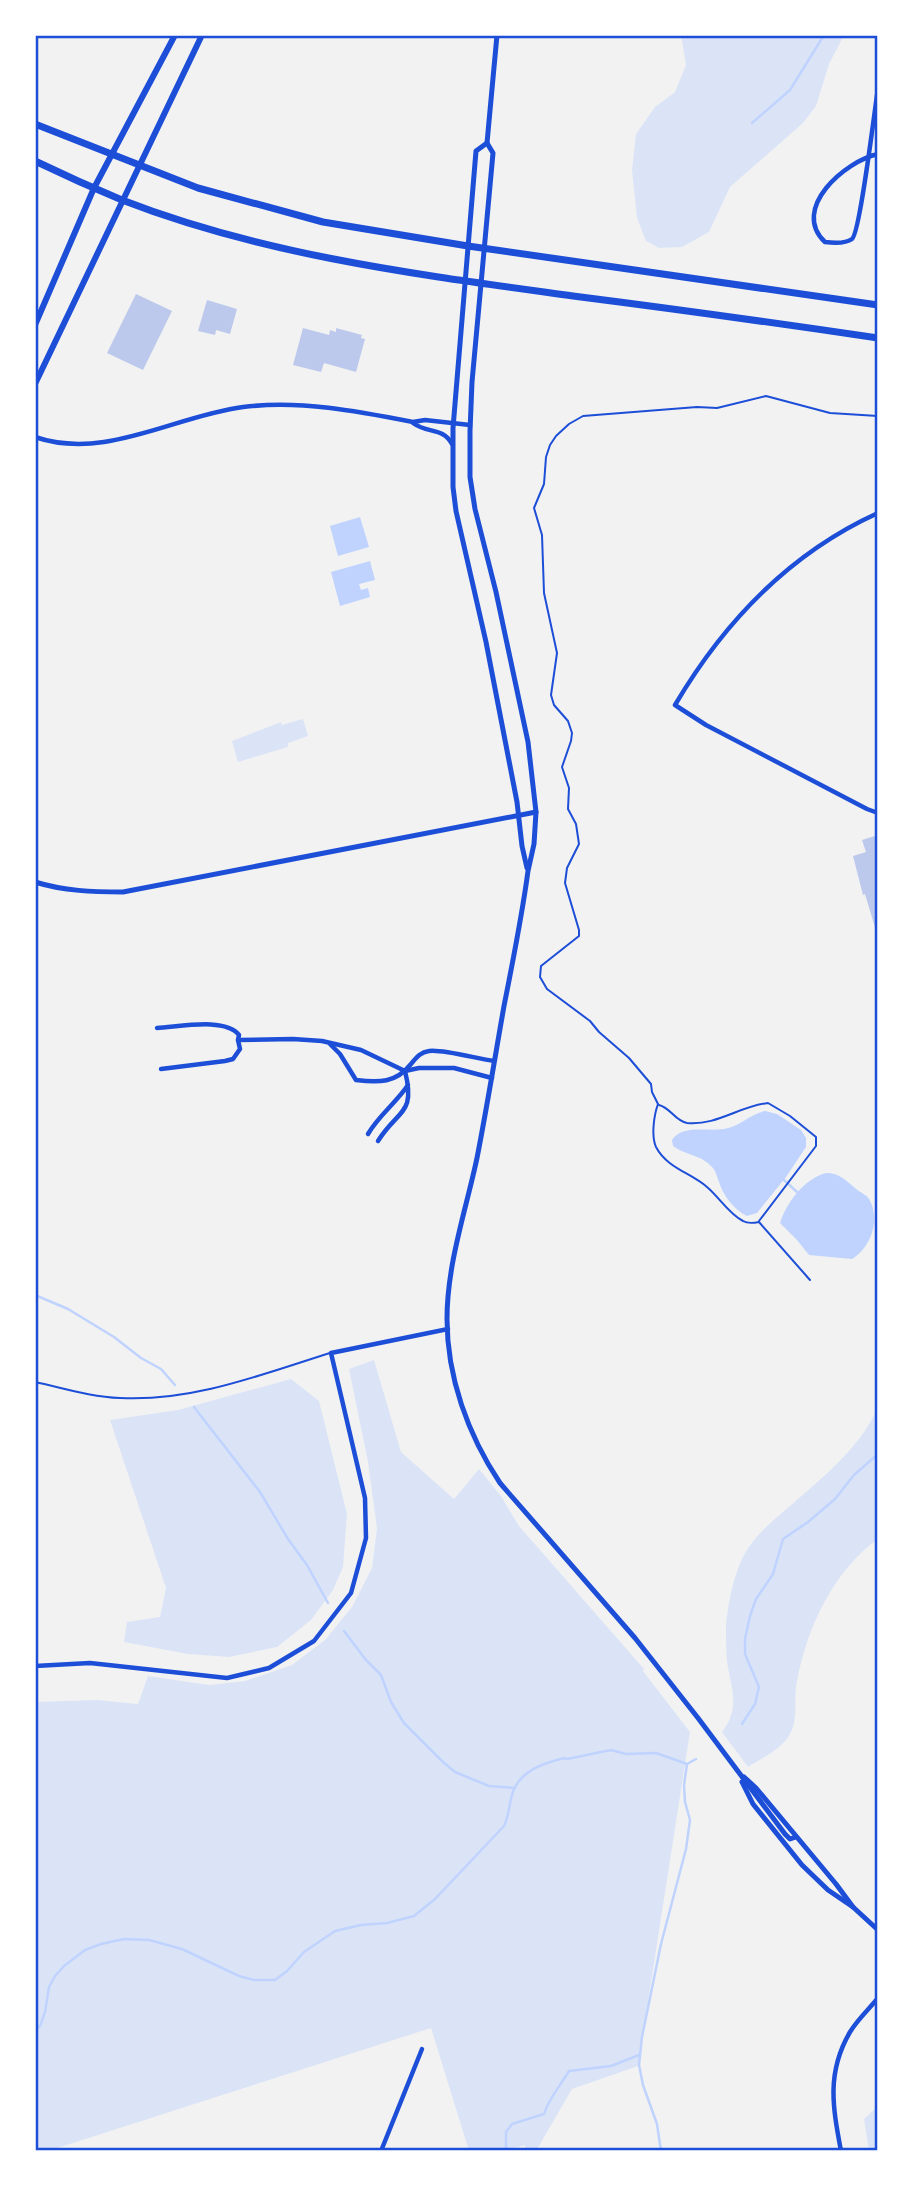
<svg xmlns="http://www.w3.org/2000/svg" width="913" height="2186" font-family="'Libre Baskerville',serif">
<rect width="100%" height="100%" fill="#f2f2f2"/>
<!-- green -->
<g fill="#dbe4f7">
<path d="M681 35H844L829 64 816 106 803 123 730 187 709 232 682 247 659 248 646 241 637 218 632 170 636 134 655 107 675 92 686 65Z"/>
<path d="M303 719 308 736 288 743V747L238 762 232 741 281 722 282 725Z"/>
<path d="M374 1360 401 1452 454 1499 479 1469 501 1496 519 1526 644 1669 643 1671 690 1732 638 2066 572 2089 536 2151H525V2145L505 2151H469L431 2028 48 2151H35V1702L97 1700 138 1704 148 1676 209 1685 245 1681 292 1665 325 1640 352 1607 372 1568 377 1528 368 1462 349 1369Z"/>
<path d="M291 1379 319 1401 347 1514 343 1567 333 1590 311 1620 277 1647 229 1657 188 1654 124 1642 127 1622 160 1617 166 1588 110 1420 178 1410Z"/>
<path d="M878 1407V1539C833 1571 807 1628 797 1681 793 1698 799 1718 790 1734 782 1749 762 1758 748 1767L722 1732C741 1707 731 1689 727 1661 726 1649 726 1635 726 1624 728 1605 732 1584 739 1566 748 1541 770 1523 790 1506 822 1478 861 1447 878 1407Z"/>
<path d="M878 2106V2151H869L864 2119Z"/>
</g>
<!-- water -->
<g fill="#bfd3fe">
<path d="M360 517 369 547 338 556 330 526Z"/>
<path d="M370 561 375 580 359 584 361 590 368 588 370 597 340 606 331 572Z"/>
<path d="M765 1111 777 1114 801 1130 806 1138V1147L786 1177 757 1213 747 1216C734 1210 723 1195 719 1182 717 1177 716 1171 712 1167 702 1155 685 1155 673 1146L672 1140C683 1124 707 1132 724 1129 739 1127 750 1114 765 1111Z"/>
<path d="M826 1173C840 1173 845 1180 855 1188 859 1192 866 1194 869 1199 881 1219 871 1248 852 1259L809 1255 797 1240 780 1223C787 1202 804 1179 826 1173Z"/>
</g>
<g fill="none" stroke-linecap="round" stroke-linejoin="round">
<!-- stream -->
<g stroke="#bfd3fe" stroke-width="2.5">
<path d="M752 123 790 90 824 35"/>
<path d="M784 1180 797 1192"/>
<path d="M35 1295 68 1309 114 1337 141 1358 161 1369 175 1385"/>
<path d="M194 1407 260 1492 288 1539 307 1565 328 1603"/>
<path d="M344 1631 366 1660 381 1675 391 1702 404 1723 443 1762 455 1772 489 1786 515 1788"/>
<path d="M742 1724 755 1704 759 1687 745 1654V1639L750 1616 756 1599 773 1574 783 1539 808 1522 835 1499 854 1475 878 1454"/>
<path d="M687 1764 696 1759"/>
<path d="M35 2030 40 2026 45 2012 49 1987 55 1976 64 1966 85 1950 101 1944 124 1939 149 1940 182 1949 239 1976 254 1980H275L287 1971 304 1952 335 1931 361 1925 387 1923 414 1916 435 1899 504 1826C510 1814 509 1798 515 1787 525 1769 545 1763 564 1758L567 1759 611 1750 626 1754 656 1753 687 1764"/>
<path d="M506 2151V2132L512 2124 544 2114C549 2098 560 2086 569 2071L611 2066 639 2055"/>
<path d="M661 2151 657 2124 643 2085 639 2065 642 2037 661 1944 686 1849 690 1820 685 1802 684 1785 687 1764"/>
</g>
</g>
<!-- building -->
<g fill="#bdc9ec">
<path d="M136 294 172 311 143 370 107 353Z"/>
<path d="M207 300 237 309 230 334 216 330 215 335 198 331Z"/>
<path d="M303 328 329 335 330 330 336 332V328L362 335 361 338 365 339 356 372 324 363 321 372 293 365Z"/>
<path d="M878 835V934H877L865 894 863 895 853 856 866 852 862 840Z"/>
</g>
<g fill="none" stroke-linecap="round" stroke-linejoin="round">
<!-- path -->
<g stroke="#1d4ed8" stroke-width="2">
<path d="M659 1105C671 1108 675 1121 687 1123 716 1126 740 1106 768 1103L790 1116 816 1137V1146L759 1221"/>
<path d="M810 1280 759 1222C754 1223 748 1224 743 1221 729 1214 719 1197 707 1187 691 1173 667 1168 656 1147 651 1136 654 1115 658 1104L652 1092 651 1084 629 1058 599 1032 590 1021 547 989 540 977 541 966 579 936V930L565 883 567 868 579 844 576 824 568 809 569 788 562 767 571 741 572 733 568 721 554 705 551 695 557 653 544 593 542 535 534 508 544 484 546 457 550 445 556 436 569 424 583 416 697 407 717 408 766 396 830 413 878 416"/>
</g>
<!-- service -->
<path stroke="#1d4ed8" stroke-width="2" d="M35 1382C63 1388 91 1397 120 1398 192 1402 263 1374 330 1353"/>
<!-- minor -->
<g stroke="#1d4ed8" stroke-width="4.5">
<path d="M878 88C875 107 860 233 852 239 845 244 833 243 825 242 790 209 845 161 878 154"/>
<path d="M413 423C428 434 443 427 452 444"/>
<path d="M35 437C105 461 174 416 243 407 300 400 357 411 413 422L425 420 470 425"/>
<path d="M878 513C790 553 724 622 675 705L706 725 867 809 878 813"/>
<path d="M157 1028C179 1027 225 1017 239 1035L238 1040 240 1049 233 1059 225 1061 161 1069"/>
<path d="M238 1040 293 1039 322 1041 361 1050 405 1071 419 1068H454L492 1078"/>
<path d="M330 1044 340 1054 356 1080C379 1083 396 1083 411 1064 416 1058 420 1052 429 1051 443 1049 478 1059 494 1061"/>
<path d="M368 1134C379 1115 396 1103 408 1085"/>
<path d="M378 1141C398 1109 416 1115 405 1071"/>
<path d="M35 1666 90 1663 227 1678 269 1668 314 1641 351 1593 366 1538 365 1498 331 1353 448 1329"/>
<path d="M381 2151 422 2049"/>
<path d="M841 2151C833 2108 826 2073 850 2032 857 2020 869 2009 878 1998"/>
</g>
<!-- tertiary -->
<g stroke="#1d4ed8" stroke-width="5">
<path d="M497 35 487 143 493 153 472 382 470 431V477L475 509 496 592 528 742 536 812 534 844 528 871C522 916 513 961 504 1006 495 1057 487 1107 477 1158 466 1210 447 1264 447 1319 447 1377 468 1435 500 1483L635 1638 698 1718 785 1834 790 1839 796 1837"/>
<path d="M487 143 476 151 453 428V487L456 511 486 642 517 802 522 846 527 868"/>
<path d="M35 882C64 891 93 892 123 892L536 812"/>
<path d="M744 1777 756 1788 836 1884 853 1907"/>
<path d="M742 1782 753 1804 802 1865 828 1890 853 1907 878 1930"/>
</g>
<!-- secondary -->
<g stroke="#1d4ed8" stroke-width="6">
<path d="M35 325 94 188 175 35"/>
<path d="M35 384 202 35"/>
</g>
<!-- primary -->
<g stroke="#1d4ed8" stroke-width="7">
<path d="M35 124 198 188 323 222 468 246 878 305"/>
<path d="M35 161C64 175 93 188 122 200 266 256 421 275 573 296 675 309 776 323 878 338"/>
</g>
</g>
<!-- border -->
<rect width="913" height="2186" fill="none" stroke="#ffffff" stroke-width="74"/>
<rect x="37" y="37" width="839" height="2112" fill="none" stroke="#1d4ed8" stroke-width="2.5"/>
</svg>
